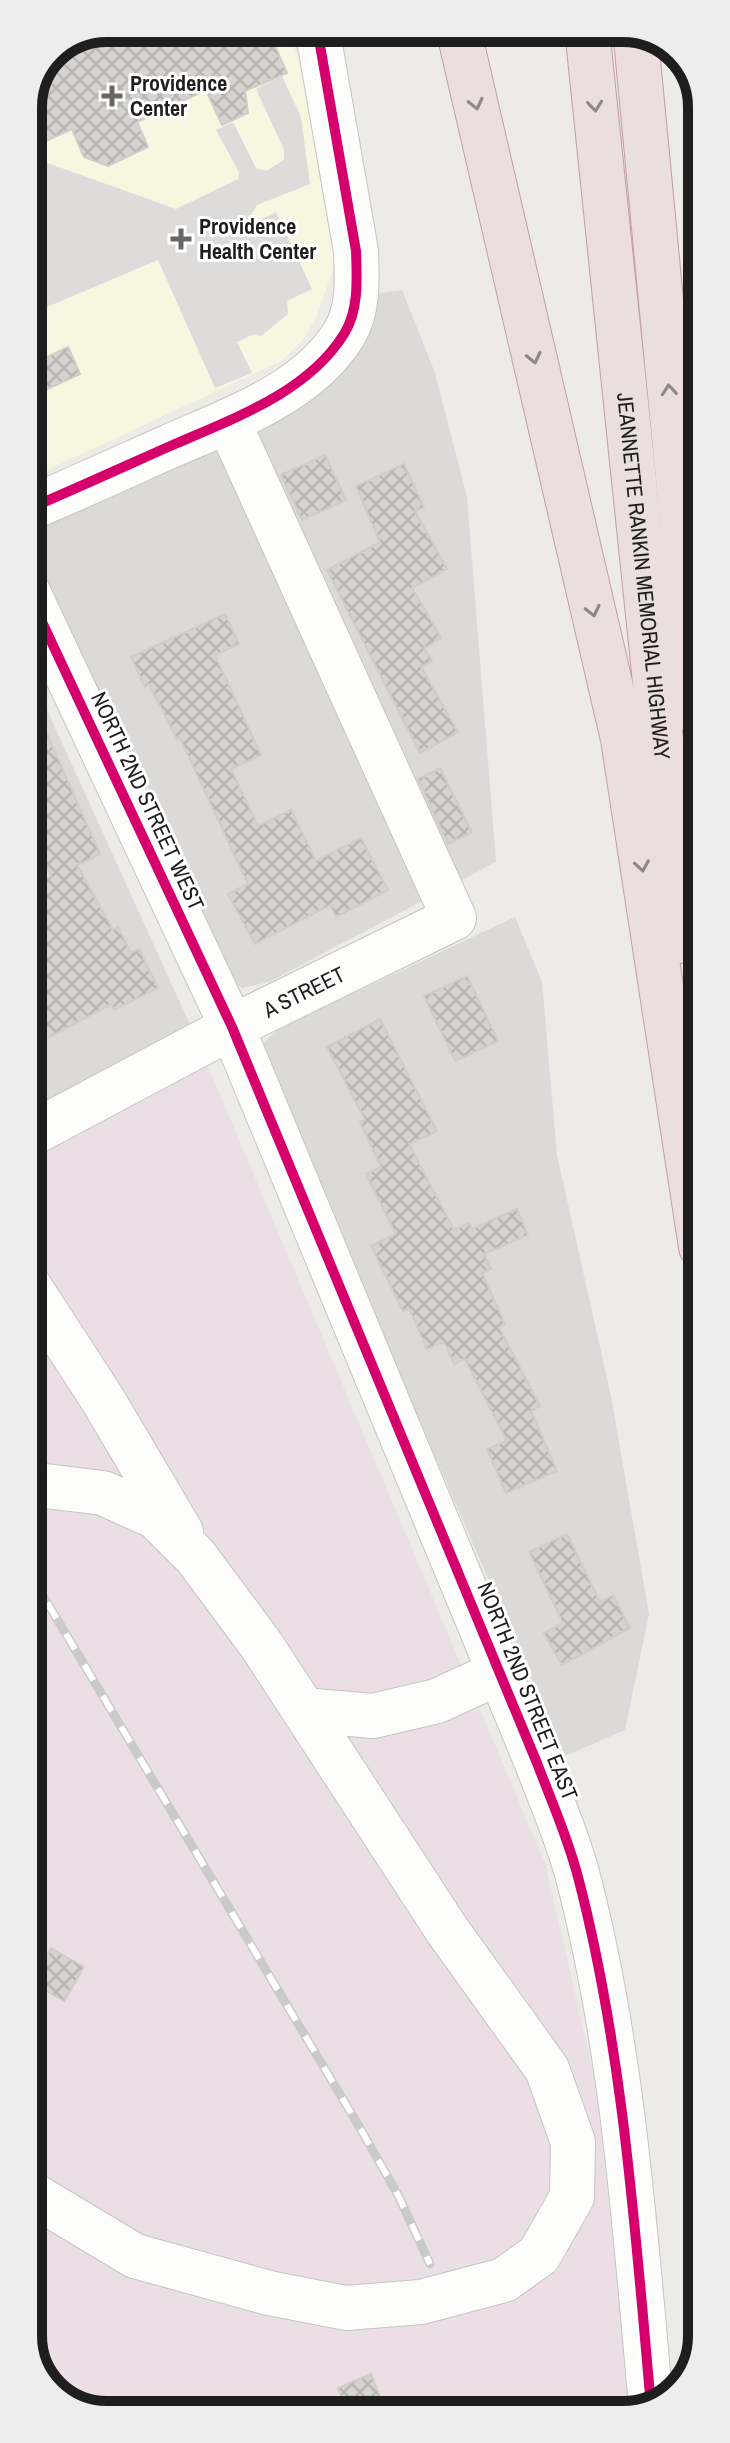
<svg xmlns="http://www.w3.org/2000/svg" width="730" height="2443" font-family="'Archivo Narrow',sans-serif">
<defs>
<pattern id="building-cross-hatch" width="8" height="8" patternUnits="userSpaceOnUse" patternTransform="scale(2)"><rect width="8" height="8" fill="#d5d2cf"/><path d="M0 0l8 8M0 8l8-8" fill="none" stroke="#b6b4b1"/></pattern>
</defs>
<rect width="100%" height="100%" fill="#edebe6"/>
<!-- residential -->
<g fill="#dcdad8">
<path d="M402 290 435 373 467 497 496 862 269 982 242 988 230 980 34 551 35 538 40 529 55 520 340 366 367 340 380 293Z"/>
<path d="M29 670 196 1038 29 1116Z"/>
<path d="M515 917 542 982 557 1155 611 1396 649 1614 625 1730 565 1756 265 1064 261 1046 278 1029Z"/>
</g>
<!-- education -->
<path fill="#f7f6e1" d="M107 28H288L299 61 333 213 335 264 316 318 302 341 281 361 45 471 28 476V102L51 51Z"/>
<!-- railway -->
<path fill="#ebdfe5" d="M196 1038 545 1863 594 2075 633 2413 97 2414 54 2395 30 2352 29 1116Z"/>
<!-- parking -->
<path fill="#dddcda" d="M282 76 301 117 310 184 257 205 248 220 251 224 276 212 312 289 287 301 288 314 261 336 254 334 237 342 252 373 215 388 158 260 28 315V156L176 209 238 179 239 172 216 130 233 122 256 168 266 171 284 160V150L256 89Z"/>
<!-- building -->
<g fill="url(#building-cross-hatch)" stroke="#d0ccc7" stroke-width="2">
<path d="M107 28H267L287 73 245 91 248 113 222 125 206 90 137 122 148 147 108 166 84 157 72 129 28 149V102L51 51Z"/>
<path d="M68 347 80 374 28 398V366Z"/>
<path d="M325 455 346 500 302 520 281 475Z"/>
<path d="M404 464 424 507 415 511 447 569 412 588 441 638 424 648 432 661 421 667 458 732 420 753 327 570 380 542 356 486Z"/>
<path d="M225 614 239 644 215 655 261 755 231 769 258 826 291 810 316 861 361 838 388 890 336 917 330 905 255 944 228 894 248 884 180 738 177 739 149 684 145 687 131 657Z"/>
<path d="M29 693 100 854 77 865 113 930 118 927 131 953 139 949 158 988 114 1010 111 1004 29 1048V971L46 962 29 931V888L51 876 29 824Z"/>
<path d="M440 768 472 832 448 844 418 779Z"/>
<path d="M467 976 498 1041 455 1061 424 996Z"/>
<path d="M380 1019 437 1131 409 1144 454 1230 469 1223 472 1229 517 1209 528 1235 484 1254 491 1269 482 1273 505 1324 499 1327 540 1406 531 1411 557 1471 506 1493 487 1449 507 1441 465 1359 454 1364 444 1342 427 1349 409 1308 403 1311 371 1246 396 1234 366 1174 381 1167 360 1122 365 1120 327 1047Z"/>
<path d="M567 1534 600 1602 613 1595 630 1628 562 1665 544 1633 563 1623 529 1552Z"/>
<path d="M51 1948 84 1967 64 2001 31 1982Z"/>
<path d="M371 2374 387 2414H348L338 2388Z"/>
</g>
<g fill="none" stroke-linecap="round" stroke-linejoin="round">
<!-- minor casing -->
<g stroke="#c5c4c2" stroke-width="46">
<g id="minor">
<path d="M28 509C75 489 121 468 168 447 229 420 307 394 344 334 359 310 357 279 356 251L317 28"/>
<path d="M28 592 232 1027 537 1763C551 1800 568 1838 578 1877 623 2049 635 2230 651 2406"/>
<path id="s1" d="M29 1135 232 1027 454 918 228 421"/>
<path d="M29 1286 103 1400 181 1532"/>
<path d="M29 1484 103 1493 156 1517 196 1557 262 1646 447 1930 547 2069 573 2142 572 2197 539 2255 504 2280 421 2302 346 2308 269 2293 135 2256 30 2193"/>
<path d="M304 1710 373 1716 437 1701 500 1672"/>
</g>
</g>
<!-- highway casing -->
<g stroke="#c49ca7" stroke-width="46">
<g id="highway">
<path d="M458 28 623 739 701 1247"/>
<path id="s2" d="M587 29 682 941"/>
<path d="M635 29 701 718"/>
</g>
</g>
<!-- minor -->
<use href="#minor" stroke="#fcfcfb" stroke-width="44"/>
<!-- highway -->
<use href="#highway" stroke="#eadedf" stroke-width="44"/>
<!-- rail casing -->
<g stroke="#cacac9" stroke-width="9">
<path id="rail" d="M29 1572 360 2128 398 2195 430 2264"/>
</g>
<!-- rail -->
<use href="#rail" stroke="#fff" stroke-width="6" stroke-dasharray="18" stroke-linecap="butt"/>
<!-- cycleway casing -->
<g stroke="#fff" stroke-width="15">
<g id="cycleway">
<path d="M28 509C75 489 121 468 168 447 229 420 307 394 344 334 359 310 357 279 356 251L317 28"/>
<path d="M28 592 232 1027 537 1763C551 1800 568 1838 578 1877 623 2049 635 2230 651 2406"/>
</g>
</g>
<!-- cycleway -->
<use href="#cycleway" stroke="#d6006c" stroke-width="10"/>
</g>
<!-- one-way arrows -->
<defs><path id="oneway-chevron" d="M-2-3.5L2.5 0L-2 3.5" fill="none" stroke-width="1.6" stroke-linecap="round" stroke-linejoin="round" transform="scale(2)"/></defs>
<g stroke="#8e8888">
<use href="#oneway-chevron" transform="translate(476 104) rotate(77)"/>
<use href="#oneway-chevron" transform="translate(595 106) rotate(84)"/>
<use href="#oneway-chevron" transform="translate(534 358) rotate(77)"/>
<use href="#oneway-chevron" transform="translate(669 390) rotate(-95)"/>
<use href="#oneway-chevron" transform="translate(593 611) rotate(77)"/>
<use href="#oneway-chevron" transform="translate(642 866) rotate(81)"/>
</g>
<!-- markers -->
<g fill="#666664" stroke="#fff" stroke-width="3">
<path d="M108 84h8v8h8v8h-8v8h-8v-8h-8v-8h8z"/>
<path d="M177 227h8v8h8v8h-8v8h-8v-8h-8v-8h8z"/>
</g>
<g text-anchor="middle" stroke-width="6" stroke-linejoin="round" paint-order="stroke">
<!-- poi labels -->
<g font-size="22" font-weight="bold" fill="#1e1e1e" stroke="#fff" text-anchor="start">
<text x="130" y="91">Providence<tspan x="130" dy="25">Center</tspan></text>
<text x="199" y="234">Providence<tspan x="199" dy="25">Health Center</tspan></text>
</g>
<!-- street labels -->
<g font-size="22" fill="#1e1e1e" stroke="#fff">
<text dy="8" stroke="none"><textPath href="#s2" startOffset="550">JEANNETTE RANKIN MEMORIAL HIGHWAY</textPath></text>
<text transform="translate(148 801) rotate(65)" y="8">NORTH 2ND STREET WEST</text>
<text dy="8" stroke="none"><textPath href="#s1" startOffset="310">A STREET</textPath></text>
<text transform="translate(528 1691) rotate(68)" y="8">NORTH 2ND STREET EAST</text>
</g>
</g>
<!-- crop -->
<path d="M0 0H730V2443H0ZM107 42H623A65 65 0 0 1 688 107V2336A65 65 0 0 1 623 2401H107A65 65 0 0 1 42 2336V107A65 65 0 0 1 107 42Z" fill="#ededed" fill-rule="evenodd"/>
<path fill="none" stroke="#1e1e1e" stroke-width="10" d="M107 42H623A65 65 0 0 1 688 107V2336A65 65 0 0 1 623 2401H107A65 65 0 0 1 42 2336V107A65 65 0 0 1 107 42Z"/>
</svg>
